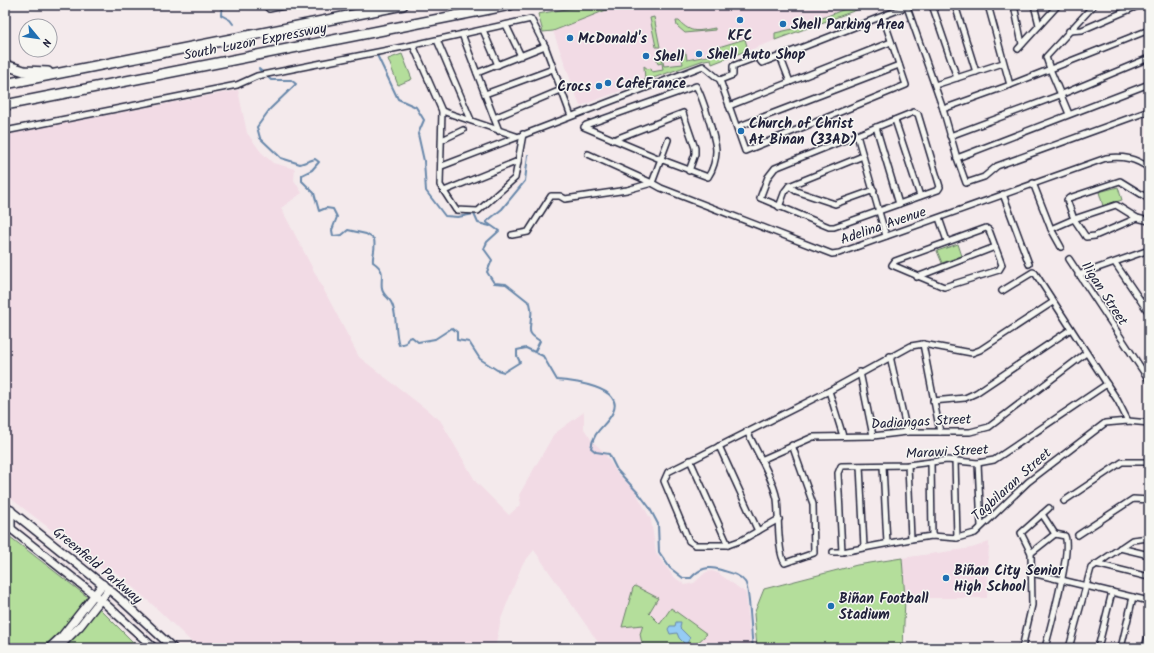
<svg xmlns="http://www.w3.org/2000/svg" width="1154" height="653" font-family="Kalam,sans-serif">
<rect width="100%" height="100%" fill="#f4eaec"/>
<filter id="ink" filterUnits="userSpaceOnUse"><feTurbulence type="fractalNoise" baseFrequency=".025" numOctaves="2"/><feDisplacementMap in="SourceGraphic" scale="8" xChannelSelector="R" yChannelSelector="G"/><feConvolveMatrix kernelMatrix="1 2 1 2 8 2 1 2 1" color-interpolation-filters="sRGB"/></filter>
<g filter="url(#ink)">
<!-- built -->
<g fill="#f2dbe5">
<path d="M619 5H870L712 64 711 59 704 60 580 106 553 31Z"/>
<path d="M238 90 247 133 261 152 273 163 295 169 294 180 302 193 281 208 359 357 440 420 476 482 509 515 521 504 519 495 554 434 584 412V429L592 441 604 452 617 473 634 489 651 520 656 553 673 576 685 585 694 583 706 572 712 571 718 573 746 593 751 648H602L534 550 522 565 501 619 495 648H198L153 605 112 569 105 571 5 494V135Z"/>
<path d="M989 542 987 598H905L902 558 972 548Z"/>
</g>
<!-- green -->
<g fill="#b4de9b" stroke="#6b806b">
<path d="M588 5H619L553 31 543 32 538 14Z"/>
<path d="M855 5H870L775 40V33L797 28Z"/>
<path d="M654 17 660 47H656L650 18Z"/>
<path d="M676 21H679C692 34 697 31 715 28V30L685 33 677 26Z"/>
<path d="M745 39 748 50 712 64 711 59 704 60 645 81 644 66 648 69 651 68 652 72 663 70 662 63 658 64 657 59 662 58 664 66 683 64 681 54 686 53 687 60 712 55V49Z"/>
<path d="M402 54 412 79 398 85 388 59Z"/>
<path d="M1118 187 1122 200 1103 206 1099 192Z"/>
<path d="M958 244 962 256 942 263 937 251Z"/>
<path d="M5 533 89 598 139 648H5Z"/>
<path d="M902 558 905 598 903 648H757L754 614 764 589 857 565Z"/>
<path d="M635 586 658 598 649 613 660 624 671 608 707 634 692 648H643L640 634 643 625 622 627 633 588Z"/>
</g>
<!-- water -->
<path fill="#95cbf4" stroke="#6787aa" d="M676 622H681L680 628 690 638 686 645 679 638 677 633 670 634 668 629 670 626H675Z"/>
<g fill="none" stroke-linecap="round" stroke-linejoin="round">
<!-- stream -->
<g stroke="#6787aa" stroke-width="2">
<path d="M222 5 221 15 230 20 233 24"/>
<path d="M377 55 398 99 416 107 424 120 418 134 424 161 426 191 445 216 458 217 474 214 478 223 490 226"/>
<path d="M259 69 271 80H291L296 84 270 109 257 127 260 138 281 158 300 164 315 159 319 162 312 170 302 175V181L314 193 319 211 326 208 333 209 337 217 332 230 333 236 342 235 348 230 366 234 374 239C376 250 372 255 373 262 387 272 380 276 382 289 383 295 388 297 391 302 398 314 394 331 399 345L406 343 408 338 412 337 418 342 435 339 452 328 457 332V340L469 342 480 359 497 370 504 372 520 362 517 356V350L526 348 543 356 557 380C571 381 625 387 613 412 606 427 594 429 591 448L596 452 609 454 617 470 640 495 649 507 658 524 659 552 670 568 683 578H691C700 568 708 566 721 570 730 573 739 574 745 582 750 587 751 636 753 648"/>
<path d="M528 155 525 181 502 209 486 222 499 231 487 242 484 249 492 260 487 272 494 283 506 284 530 303C531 307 532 312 531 316 531 330 525 332 540 341L535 351"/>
</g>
<!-- street casing -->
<g stroke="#22223b" stroke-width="8">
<g id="street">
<path d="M265 5 269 9 289 5"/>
<path d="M932 5 957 78"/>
<path d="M955 5 976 72"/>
<path d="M988 5 1010 85"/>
<path d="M1014 5 1022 44"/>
<path d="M1034 5 1039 25"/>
<path d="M907 7 943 109 957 158 966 183 984 177 997 166 1149 111"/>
<path d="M506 25 521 56"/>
<path d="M483 30 498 65"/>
<path d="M1069 31 1082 30 1140 5"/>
<path d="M462 34 499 131"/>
<path d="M437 40 471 120"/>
<path d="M413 45 442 111 440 185 456 210 478 211 515 178 523 134"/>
<path d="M1018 49 1058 5"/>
<path d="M477 73 545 46"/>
<path d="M720 80 733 75V66L757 57 762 63 780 56"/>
<path d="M790 82 780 56 911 5"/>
<path d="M935 85 1003 63"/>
<path d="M696 86C702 95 716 140 716 151 716 159 713 170 708 177L660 159 584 127 586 125Z"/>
<path d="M485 94 553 69"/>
<path d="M729 106 891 42"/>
<path d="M943 109 1010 85 1149 30"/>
<path d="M442 111 516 136"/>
<path d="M914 112 918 114 940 187 938 190 834 227H829L760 198 768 177 775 168Z"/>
<path d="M1069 114 1050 69 1046 57 1094 5"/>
<path d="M494 118 561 90"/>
<path d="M895 120 920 196"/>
<path d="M737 127 899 65"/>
<path d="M876 127 899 204"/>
<path d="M5 131 237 85 257 76 413 45 531 19 545 46 571 116"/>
<path d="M857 135 886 236"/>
<path d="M950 136 1060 95 1149 58"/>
<path d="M442 140 463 130"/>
<path d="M613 140 683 113 695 148V154L689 171"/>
<path d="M668 140 652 183 661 188 832 254 839 253 1106 158C1123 156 1135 158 1149 168"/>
<path d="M957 158 1149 84"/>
<path d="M442 166 703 66 720 80 745 151 906 85 883 17"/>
<path d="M1033 183 1051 229 1061 247"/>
<path d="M789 186 796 191 835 204 874 190"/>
<path d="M444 191 518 161"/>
<path d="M1003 194 1029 264"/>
<path d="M779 207 785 191 789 186 863 156"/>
<path d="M939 218 947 241"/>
<path d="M1137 218 1095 236 1086 237 1074 219 1067 200 1069 198 1120 181 1149 199"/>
<path d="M986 228 989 230 1002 265 999 270 944 287 892 265 895 261Z"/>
<path d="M1051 229 1074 219 1116 205 1137 218 1149 221"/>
<path d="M512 235 528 232 551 196H560L565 199 627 190 652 183 588 154"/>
<path d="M1069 259 1149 380"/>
<path d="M1115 263 1149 313"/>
<path d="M1078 275 1149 250"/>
<path d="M917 277 995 247"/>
<path d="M1002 291 1033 272 1035 273 1118 401 1128 421"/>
<path d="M923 344 940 432"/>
<path d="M890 356 907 432"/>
<path d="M860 372 873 436"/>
<path d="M829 391 843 436"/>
<path d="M933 401 965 398 976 393 1071 329"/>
<path d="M747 431C757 453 772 476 777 499 779 513 777 554 785 563L814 553 813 504 792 445"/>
<path d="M719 446 758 531"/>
<path d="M690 460 728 545"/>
<path d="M761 460 813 437 873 436 907 432H970L989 427 1086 353"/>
<path d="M955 460 957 538"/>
<path d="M931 462 932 536"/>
<path d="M978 463 981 526"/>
<path d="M908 465 911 539"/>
<path d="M860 466 864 547"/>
<path d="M883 466 887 543"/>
<path d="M1064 501 1122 462H1149"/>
<path d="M1042 514 1055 534"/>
<path d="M779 519 742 540 728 545H695L689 541 664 481 668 472 829 391 911 346 923 344 972 353 980 350 1053 302"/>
<path d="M1078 535 1133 499 1149 500"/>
<path d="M1120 548 1149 555"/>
<path d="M833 552H842L911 539 932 536 957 538 975 533 1028 482 1105 423 1128 421 1149 423"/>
<path d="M842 552 838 473 841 466 908 465 947 460 978 463 994 460 1107 384"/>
<path d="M1031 553 1055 534 1065 536C1072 551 1050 628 1045 648"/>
<path d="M1096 564 1149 577"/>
<path d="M1032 573 1149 601"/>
<path d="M1022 648 1032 605 1031 553 1021 533 1049 508"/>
<path d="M1069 648 1091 568 1132 540 1149 538"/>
<path d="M1098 648 1112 592"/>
<path d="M1121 648 1133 597"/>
<path d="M1145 648 1149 632"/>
</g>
</g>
<!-- secondary casing -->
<g stroke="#22223b" stroke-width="10">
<g id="secondary">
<path d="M5 506 117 596 173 648"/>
<path d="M5 524 101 600 154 648"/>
<path d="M11 529V510"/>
<path d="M49 648 62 636 103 584"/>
<path d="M58 648 80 626 109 589"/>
</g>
</g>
<!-- highway casing -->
<g stroke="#22223b" stroke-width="12">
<g id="highway">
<path d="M5 65 24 71 48 72"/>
<path d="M5 84 403 5"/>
<path d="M5 105 510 5"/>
</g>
</g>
<!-- street -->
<use href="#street" stroke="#f6f6f2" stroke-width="5"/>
<!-- secondary -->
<use href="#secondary" stroke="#f6f6f2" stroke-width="7"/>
<!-- highway -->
<use href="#highway" stroke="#f6f6f2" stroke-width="9"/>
</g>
</g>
<!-- markers -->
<g fill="#1f6fb2" stroke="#f6f6f2" stroke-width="1.5">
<circle cx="740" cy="20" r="4"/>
<circle cx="783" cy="24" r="4"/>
<circle cx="570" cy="38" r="4"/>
<circle cx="699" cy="54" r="4"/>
<circle cx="646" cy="56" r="4"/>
<circle cx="608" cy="83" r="4"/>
<circle cx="599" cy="86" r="4"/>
<circle cx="741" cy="131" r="4"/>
<circle cx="946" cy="578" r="4"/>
<circle cx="831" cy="606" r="4"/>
</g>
<g text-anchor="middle" stroke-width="3" stroke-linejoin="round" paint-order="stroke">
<!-- poi labels -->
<g font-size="14" font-weight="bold" fill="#22223b" stroke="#f6f6f2" text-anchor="start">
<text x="791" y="29">Shell Parking Area</text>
<text x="740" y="40" text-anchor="middle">KFC</text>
<text x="578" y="43">McDonald's</text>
<text x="707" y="59">Shell Auto Shop</text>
<text x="654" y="61">Shell</text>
<text x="616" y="88">CafeFrance</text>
<text x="591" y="91" text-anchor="end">Crocs</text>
<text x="749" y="128">Church of Christ<tspan x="749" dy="16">At Binan (33AD)</tspan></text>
<text x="954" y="575">Biñan City Senior<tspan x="954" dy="16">High School</tspan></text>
<text x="839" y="603">Biñan Football<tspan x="839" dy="16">Stadium</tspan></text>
</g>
<!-- street labels -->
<g font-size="14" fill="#22223b" stroke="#f6f6f2">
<text transform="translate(255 41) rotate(-11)" y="5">South Luzon Expressway</text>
<text transform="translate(883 225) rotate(-19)" y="5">Adelina Avenue</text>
<text transform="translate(1105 293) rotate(57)" y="5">Iligan Street</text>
<text transform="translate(921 421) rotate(-3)" y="5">Dadiangas Street</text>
<text transform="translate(947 451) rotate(-3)" y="5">Marawi Street</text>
<text transform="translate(1011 484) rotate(-42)" y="5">Tagbilaran Street</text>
<text transform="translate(98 565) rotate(40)" y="5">Greenfield Parkway</text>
</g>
</g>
<!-- margin -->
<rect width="1154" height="653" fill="none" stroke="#f6f6f2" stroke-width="20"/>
<rect x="10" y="10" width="1134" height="633" fill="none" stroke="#22223b" stroke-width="1.5" filter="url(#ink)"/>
<!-- north arrow -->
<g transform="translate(38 38) rotate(119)"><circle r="19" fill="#f6f6f2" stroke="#a1a1a9"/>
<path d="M0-3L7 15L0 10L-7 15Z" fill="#1f6fb2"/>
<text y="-6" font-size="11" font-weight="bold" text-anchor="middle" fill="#22223b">N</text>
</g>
</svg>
